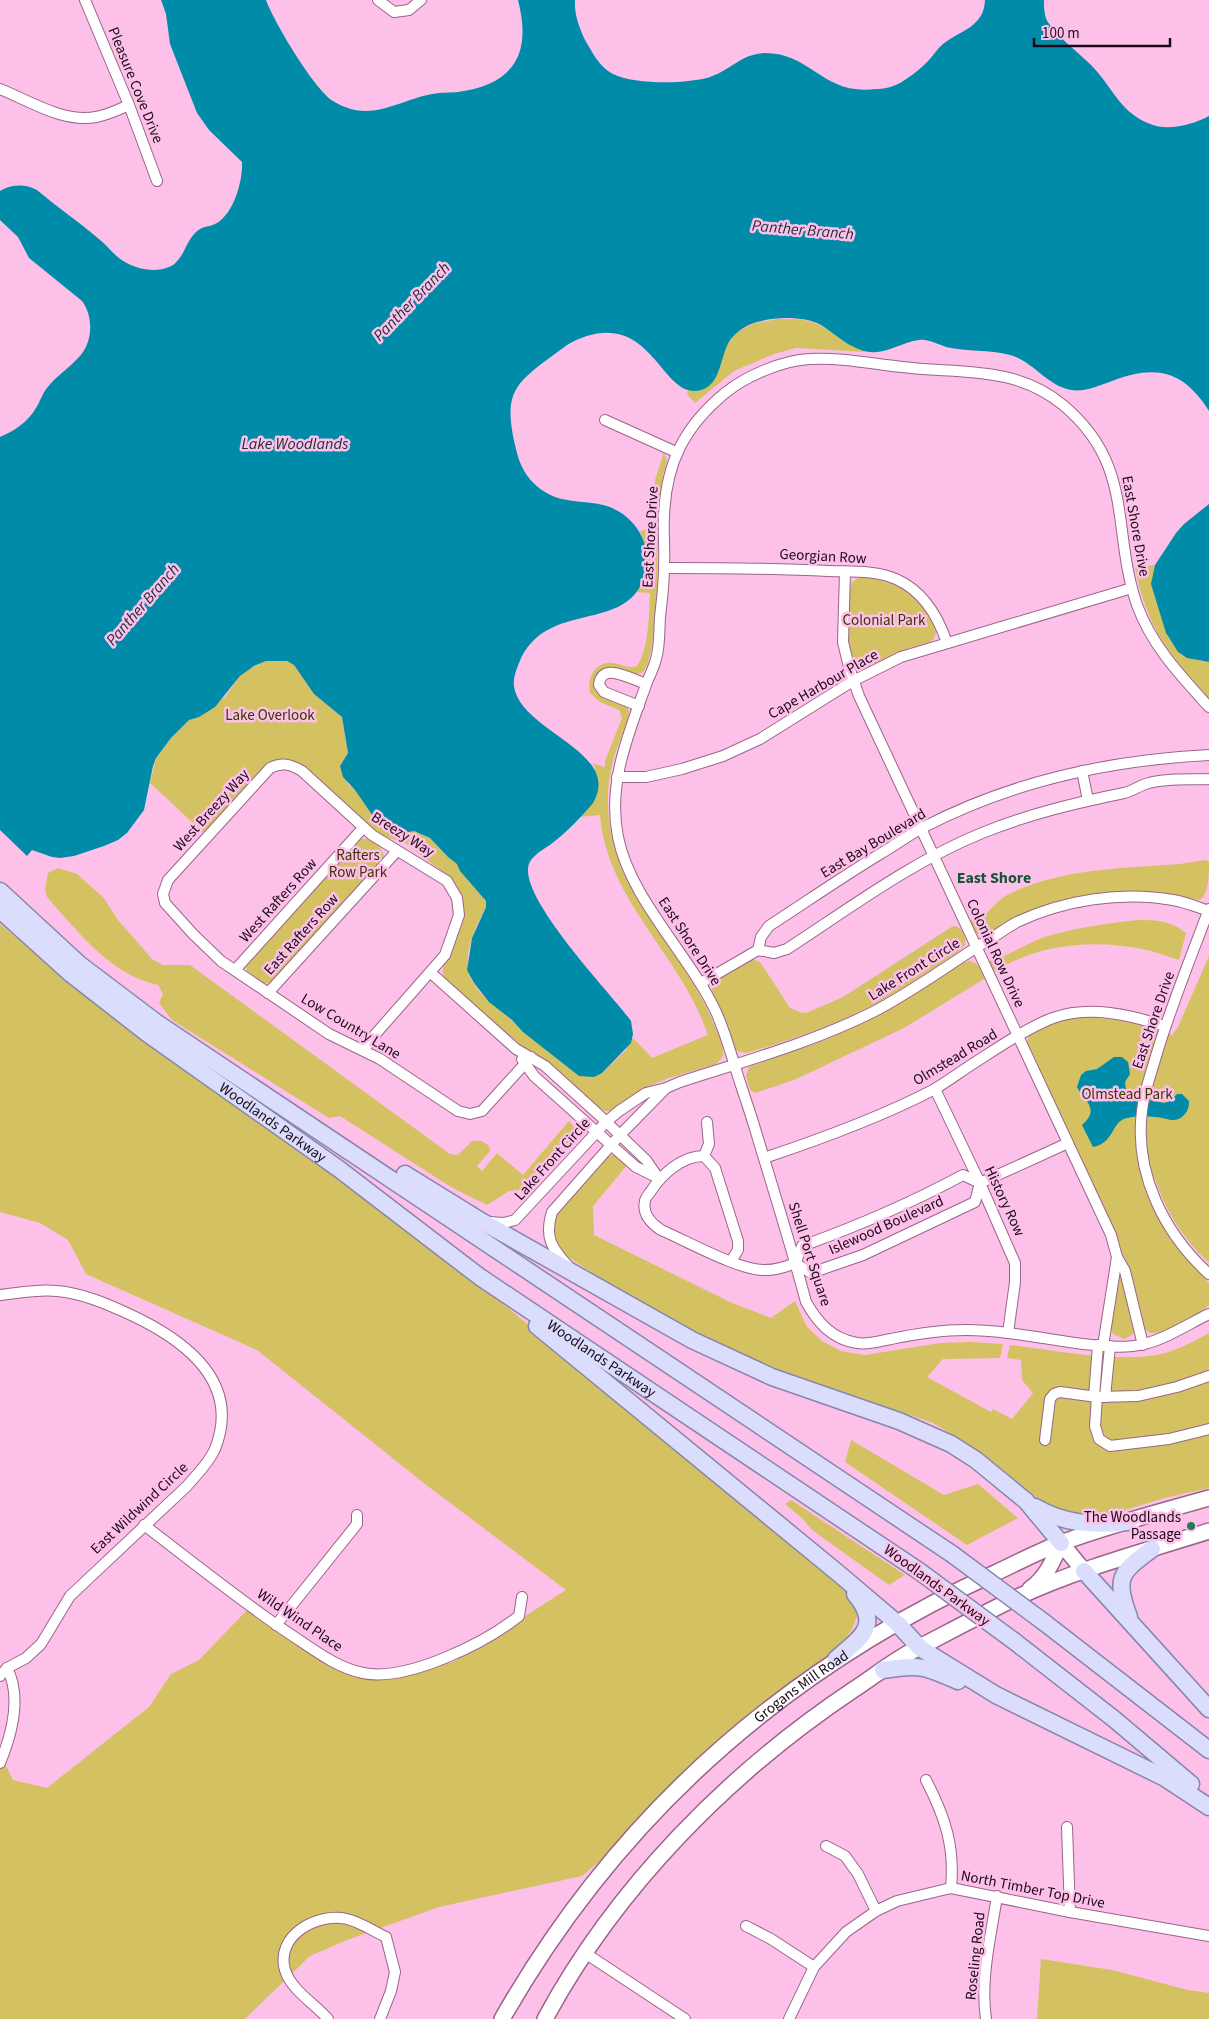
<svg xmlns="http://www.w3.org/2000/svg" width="1209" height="2019" font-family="'Source Sans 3',sans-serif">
<rect width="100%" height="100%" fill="#fdc1e9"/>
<!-- green -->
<g fill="#d3c162">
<path d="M777 319C791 319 805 318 817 324 834 331 847 346 866 352L796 348 774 354 734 371 695 403 687 394 688 390 698 391 715 379 726 347 736 333 752 324Z"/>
<path d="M664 452 667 461 663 475 658 507 657 606 651 651 647 666 643 672C624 682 609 651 595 680L626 705 629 711C628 724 620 738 616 751 602 792 607 836 624 874 652 926 693 971 715 1027 719 1036 724 1046 723 1056L716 1064 669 1078 651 1085 609 1111H605L586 1102 445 979 443 974V966L463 904 452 879 405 843 380 835 322 785 283 760 205 834 150 783 156 758 171 738 189 720 199 717 226 696 240 676 247 670 266 661H287L294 665 314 694 342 717 348 753 340 766 348 784 355 790 379 825 389 829 414 831 430 838 448 857 458 864 460 871 486 901V907C476 925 462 954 470 976 477 995 497 1007 511 1020 533 1040 556 1058 579 1076L602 1073 626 1050 633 1038 652 1058 708 1035C682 956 607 901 600 815L580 817 587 811 595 767 592 763 605 767V761L622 718 619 710 600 702 590 693C587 678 595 661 613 663 622 664 627 669 637 666 649 649 649 614 650 593L636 592C649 574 649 551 640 531L652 528 655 480Z"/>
<path d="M1155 565 1152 586 1168 637 1181 655 1200 661 1209 662V698C1169 655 1147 628 1135 568Z"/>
<path d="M860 577C900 582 918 591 937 629L934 639 930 642 906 649 866 668C860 668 855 666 852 661 846 650 846 593 852 582Z"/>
<path d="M359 839C370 837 382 845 384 856L382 862 272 982 263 984C255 979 245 975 246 964Z"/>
<path d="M1206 860 1209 862C1209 875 1209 894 1200 900L1151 893 1072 898 1027 912 984 935C975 935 971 929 970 920 985 920 993 904 1004 897 1010 893 1018 890 1025 887 1075 868 1127 868 1180 864 1188 863 1197 861 1206 860Z"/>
<path d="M58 868 77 874 103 897 118 920 152 959 163 965H190L450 1154 458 1155 472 1141H482L489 1146 490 1151 477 1166 482 1171 497 1153 523 1175 569 1121 578 1131 573 1139 557 1154 532 1185 523 1190 509 1191 487 1205 451 1187 340 1116 329 1118 172 1020 159 1003 163 994 158 985C110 975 78 931 47 897L45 890 48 873Z"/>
<path d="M1138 920C1157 920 1171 921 1186 933L1179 960C1166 956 1154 951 1142 949 1093 939 1038 944 996 971L993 970 989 961C1008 956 1024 945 1042 938 1072 928 1108 923 1138 920Z"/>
<path d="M0 924 100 1007 130 1030 163 1052 442 1253 842 1586 851 1599 858 1614 852 1629 837 1651 796 1679 751 1714 684 1773 613 1850 582 1876 439 1907 347 1940 310 1956 245 2019H0V1754L13 1780 47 1788 149 1707 171 1674 199 1660 248 1609 323 1661 355 1677 375 1679 453 1662 566 1590 425 1484 257 1350 86 1274 68 1240 40 1223 0 1212Z"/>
<path d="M953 926C963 927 966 936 965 945L958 952C930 970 903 989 873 1005 833 1026 790 1040 747 1053L737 1051 735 1048 723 1015 712 992 713 984 717 979 753 959 760 962 790 1008 802 1013 809 1012 843 997Z"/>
<path d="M1209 956V1263C1184 1240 1166 1212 1155 1179L1144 1182C1157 1222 1182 1252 1209 1283V1305C1193 1318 1172 1334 1150 1333L1145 1329 1141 1320 1119 1242 1027 1042 1030 1034 1038 1029 1064 1019 1083 1016 1147 1024 1172 1035 1178 1027Z"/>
<path d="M969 961C977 962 984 970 984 979L904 1028 794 1080 755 1093 750 1090 746 1076 749 1067 817 1043 848 1030 906 999 962 963Z"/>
<path d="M612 1155 619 1156 628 1164 593 1206 594 1235 732 1303 771 1318 795 1301 807 1327 822 1341 841 1351 865 1355 940 1343 970 1342 1003 1344 1000 1358 943 1359 927 1377 991 1412 993 1409 1012 1419 1033 1393 1022 1380 1021 1360 1007 1358 1010 1345C1056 1350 1110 1362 1156 1355 1172 1353 1195 1341 1209 1333V1488L1165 1498 1105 1516 1073 1518 1045 1504 973 1447 933 1423 746 1358 647 1307V1305L629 1296 563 1254C553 1240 552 1229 557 1213L606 1158Z"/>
<path d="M1117 1277H1122L1135 1330 1132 1335 1124 1339 1113 1334 1110 1325Z"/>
<path d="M851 1440 944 1495 978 1484 1018 1518 967 1545 845 1462Z"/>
<path d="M791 1500 905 1575 889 1585 812 1530 803 1519 785 1504Z"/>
<path d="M1041 1959 1112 1970 1188 1990 1209 1993V2019H1037Z"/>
</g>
<!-- water -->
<g fill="#008ca9">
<path d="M161 0H266C274 22 314 89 333 101 370 124 396 101 432 94 441 92 450 93 458 92 514 84 532 54 518 0H575C574 14 579 27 585 40 593 53 599 67 613 74 635 85 688 84 710 77 731 70 741 54 765 53 812 53 823 96 876 89 883 89 892 87 898 84 906 80 922 68 928 61 933 56 937 49 943 44 961 30 984 27 985 0H1044C1044 9 1044 18 1050 25 1061 40 1078 52 1091 65 1113 87 1120 114 1153 125 1170 131 1194 124 1209 116V411C1184 371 1156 364 1112 381 1098 386 1086 392 1071 390 1047 386 1033 361 1010 355 989 349 967 352 946 347 937 344 928 339 919 340 902 342 887 354 870 352 851 350 837 335 821 325 802 315 770 317 751 324 742 328 734 334 729 342 719 359 721 390 695 391 664 392 653 329 602 333 589 334 573 340 563 348 514 384 501 390 517 453 521 469 530 483 545 492 563 504 588 500 607 506 636 516 653 545 645 574 628 636 546 597 519 663 515 673 512 681 515 691 528 734 622 753 593 803 582 816 569 830 555 841 548 847 537 852 531 860 509 889 613 995 631 1021L633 1034 631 1043 602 1073 594 1077 579 1076 523 1032 512 1020 489 1002 474 983 467 970 472 938 486 907V901L460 871 457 864 448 857 430 838 414 831 397 834 389 829 385 830 379 825 355 790 343 777 340 766 348 753 342 717 314 694 294 665 287 661H266L254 666 240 676 215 707 199 717 189 720 171 738 156 758 153 766 144 810 127 833 118 840 104 846 74 856 60 858 52 857 32 850 27 856 0 830V437C14 431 28 422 36 408 40 402 42 394 47 388 56 376 68 369 78 358 93 344 94 317 82 301L29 258 18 237 0 220V191C12 184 25 184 37 190 57 207 79 222 99 239 108 246 114 256 125 262 137 269 155 273 169 267 186 260 185 236 202 228 207 226 212 226 217 223 234 213 243 180 242 162L209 130 197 113 170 44 166 14Z"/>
<path d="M1209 504V662L1187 658 1178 652 1166 633 1151 584 1155 565 1176 533 1184 524Z"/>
<path d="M1114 1057H1122L1128 1062 1130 1074 1125 1082 1126 1090 1131 1096 1164 1103 1170 1101 1177 1094H1182L1189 1101C1189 1107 1188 1111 1184 1115 1174 1125 1166 1117 1155 1117 1146 1116 1135 1116 1127 1118 1111 1121 1115 1143 1093 1147L1082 1125C1101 1109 1084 1101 1077 1087L1081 1075 1086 1071 1097 1069Z"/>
</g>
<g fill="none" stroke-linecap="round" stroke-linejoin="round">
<!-- street casing -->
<g stroke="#9a6489" stroke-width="12">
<g id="street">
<path d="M85 0 129 105 157 181"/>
<path d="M378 0 394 12 409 10 421 0"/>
<path d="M0 89C30 101 63 123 96 117 108 115 118 110 129 105"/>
<path d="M605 420 676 452"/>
<path d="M664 568C719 568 774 568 828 571 851 572 875 570 896 579 923 591 938 616 947 643"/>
<path d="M845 572 843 642 849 667 859 696 1111 1235 1117 1257 1125 1271 1143 1345"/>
<path d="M639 706 604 692 599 685C601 661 632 679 646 684"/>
<path d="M1209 707C1180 675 1152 646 1137 605 1111 529 1135 465 1063 405 1015 365 959 374 902 367 872 364 841 357 810 359 783 360 746 376 725 393 684 427 666 463 664 516 663 533 665 550 664 567 664 583 662 600 660 617 659 631 660 646 656 659 654 667 650 675 647 682 629 733 607 783 618 837 630 899 689 954 716 1012 723 1027 728 1044 733 1060 740 1084 749 1108 756 1132 773 1189 791 1245 806 1302 818 1323 832 1339 857 1343 869 1345 879 1341 891 1339 915 1334 942 1330 966 1330 1005 1330 1044 1339 1083 1344 1103 1346 1124 1349 1144 1344 1166 1339 1188 1324 1209 1314"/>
<path d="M1082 771 1088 800"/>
<path d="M617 777H646L682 769 723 756 760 739 853 681 901 657 1132 588"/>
<path d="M1209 909C1191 957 1171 1006 1156 1056 1151 1074 1144 1092 1142 1111 1134 1173 1164 1233 1209 1274"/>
<path d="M758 950 761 937 769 926C806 902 842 877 880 854 894 846 907 836 922 828 1010 782 1110 760 1209 755"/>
<path d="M235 970 363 828"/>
<path d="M431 973 516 1049 545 1066 598 1114 646 1160 659 1179"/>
<path d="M701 983 758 950 774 953 787 949C850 908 913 861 982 833 1029 814 1075 803 1124 793 1133 791 1140 785 1149 783 1168 778 1189 780 1209 779"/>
<path d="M268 993 397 851"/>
<path d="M364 1050 372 1038 445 955 459 915 457 898 447 881 372 835 302 771C290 764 282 762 270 768L168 880 163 894 165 903 193 934 221 961 329 1034 380 1059 458 1111 470 1114 482 1111 531 1057"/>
<path d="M522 1059 534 1076 619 1152 636 1167 656 1177"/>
<path d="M935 1089 980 1183 1015 1263V1282L1008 1333"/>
<path d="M704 1156 709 1144 707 1122"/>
<path d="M764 1158C821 1139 879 1118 933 1090 947 1082 960 1072 974 1063 996 1049 1030 1026 1053 1018 1090 1005 1130 1015 1165 1026"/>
<path d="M489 1222 504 1223 515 1220 606 1122 619 1111 646 1093 666 1088 680 1082C745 1061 811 1043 873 1012 912 992 948 965 985 942 996 936 1006 928 1017 922 1064 900 1121 891 1173 900 1185 902 1197 907 1209 911"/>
<path d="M731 1261 738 1250V1241L715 1168 704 1156C682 1156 662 1174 651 1191 649 1194 645 1198 645 1201 642 1214 652 1224 661 1230 687 1241 740 1271 765 1270 776 1270 786 1267 795 1263"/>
<path d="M796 1262 802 1246C858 1226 911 1203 963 1175L980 1183 1068 1143"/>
<path d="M795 1263 811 1273 863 1255 975 1202 980 1183"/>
<path d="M568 1266C552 1248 544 1238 552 1212L620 1135 666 1088"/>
<path d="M0 1295C19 1293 38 1289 57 1291 82 1293 107 1304 129 1314 183 1339 242 1381 215 1449 209 1463 197 1474 187 1486L70 1596 41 1644 26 1658 7 1668 0 1676"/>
<path d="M1103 1346 1117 1257"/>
<path d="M1094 1397 1098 1345"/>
<path d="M1097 1397 1138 1396 1177 1387 1209 1376"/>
<path d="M1105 1397 1110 1346"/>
<path d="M1045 1440 1050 1399 1054 1394 1060 1392 1097 1397 1095 1426 1099 1439 1110 1446 1169 1439 1209 1429"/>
<path d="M144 1525C194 1563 244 1604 296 1638 317 1652 338 1668 363 1673 407 1682 485 1643 519 1616L522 1597"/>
<path d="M276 1625 357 1524V1515"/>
<path d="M0 1763C12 1734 22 1697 7 1668"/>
<path d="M926 1780C945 1817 955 1846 951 1888"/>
<path d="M1067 1827 1070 1912"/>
<path d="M826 1846 845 1856 858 1874 876 1911"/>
<path d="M746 1926 771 1939 814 1967"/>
<path d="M585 1953 685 2019"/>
<path d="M328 2019C315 2004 291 1990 285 1970 275 1935 318 1912 347 1919 360 1922 373 1931 386 1937L395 1972 391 1991 380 2019"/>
<path d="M789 2019 814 1967 846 1932 876 1911 897 1901 951 1888 1070 1912 1209 1936"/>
<path d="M986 2019C980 1979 991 1936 997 1896"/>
</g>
</g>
<!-- secondary casing -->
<g stroke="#9a6489" stroke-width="18">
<g id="secondary">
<path d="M1061 1543 1084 1571"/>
<path d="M1030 1589C1046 1578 1053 1561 1061 1543"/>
<path id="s1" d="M502 2019C617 1817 784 1669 995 1573 1017 1563 1039 1551 1061 1543 1109 1525 1160 1512 1209 1498"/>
<path d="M545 2019C616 1887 729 1773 853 1690 873 1677 893 1661 914 1650 949 1632 984 1613 1020 1596 1081 1568 1146 1551 1209 1531"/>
</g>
</g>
<!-- primary casing -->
<g stroke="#8885ab" stroke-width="19">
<g id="primary">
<path d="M0 891 79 964 157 1023 952 1554"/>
<path id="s2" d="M0 910 71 974 148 1034 339 1169 480 1277 919 1571"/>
<path d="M405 1174 481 1221 692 1340 772 1377 899 1421 951 1444 976 1460 1026 1501 1061 1543"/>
<path d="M537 1326 838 1573 897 1623 920 1648 996 1695 1165 1778 1209 1807"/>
<path d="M1035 1507C1064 1524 1094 1526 1127 1522"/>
<path d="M1084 1571 1209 1709"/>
<path d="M1129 1617C1115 1578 1119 1573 1152 1549"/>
<path d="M1045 1623 1209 1750"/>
<path d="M1014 1641 1114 1719 1191 1784"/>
<path d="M836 1659C860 1638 882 1626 855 1594"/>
<path d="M883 1670C920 1664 924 1666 958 1681"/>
</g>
</g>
<!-- street -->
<use href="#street" stroke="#fff" stroke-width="10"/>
<!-- secondary -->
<use href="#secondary" stroke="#fff" stroke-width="15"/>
<!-- primary -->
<use href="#primary" stroke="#dadefc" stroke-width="16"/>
<!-- primary-bridge casing -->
<g stroke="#8885ab" stroke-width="19" stroke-linecap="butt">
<g id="primary-bridge">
<path d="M952 1554 1045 1623"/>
<path d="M919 1571 1014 1641"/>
</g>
</g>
<!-- primary-bridge -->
<use href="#primary-bridge" stroke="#dadefc" stroke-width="16"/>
</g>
<!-- markers -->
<circle fill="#207c52" stroke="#fdc1e9" stroke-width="2" cx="1191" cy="1526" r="5"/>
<g text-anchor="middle" stroke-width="5" stroke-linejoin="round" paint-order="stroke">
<!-- street labels -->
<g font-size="15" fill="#1d0918" stroke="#fdc1e9">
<text transform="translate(136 85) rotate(68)" y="5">Pleasure Cove Drive</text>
<text transform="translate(1136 526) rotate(80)" y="5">East Shore Drive</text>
<text transform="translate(650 537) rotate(-87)" y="5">East Shore Drive</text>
<text transform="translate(823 556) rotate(3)" y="5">Georgian Row</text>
<text transform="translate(823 684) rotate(-30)" y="5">Cape Harbour Place</text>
<text transform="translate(211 810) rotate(-48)" y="5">West Breezy Way</text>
<text transform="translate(403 834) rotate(32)" y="5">Breezy Way</text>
<text transform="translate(873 843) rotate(-31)" y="5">East Bay Boulevard</text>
<text transform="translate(278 900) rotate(-48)" y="5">West Rafters Row</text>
<text transform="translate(301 934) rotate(-48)" y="5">East Rafters Row</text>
<text transform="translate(690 941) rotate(57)" y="5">East Shore Drive</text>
<text transform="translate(996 953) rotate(65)" y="5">Colonial Row Drive</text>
<text transform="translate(914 969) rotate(-32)" y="5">Lake Front Circle</text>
<text transform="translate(1153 1020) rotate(-71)" y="5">East Shore Drive</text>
<text transform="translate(351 1026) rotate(31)" y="5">Low Country Lane</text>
<text transform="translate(955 1057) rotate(-31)" y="5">Olmstead Road</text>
<text dy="5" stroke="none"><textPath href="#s2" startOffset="346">Woodlands Parkway</textPath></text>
<text transform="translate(552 1159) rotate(-48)" y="5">Lake Front Circle</text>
<text transform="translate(1005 1201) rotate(65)" y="5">History Row</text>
<text transform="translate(886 1225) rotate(-24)" y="5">Islewood Boulevard</text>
<text transform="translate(810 1254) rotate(72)" y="5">Shell Port Square</text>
<text dy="5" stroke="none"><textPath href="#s2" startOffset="751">Woodlands Parkway</textPath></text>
<text transform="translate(139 1508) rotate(-43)" y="5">East Wildwind Circle</text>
<text transform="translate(937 1585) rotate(36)" y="5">Woodlands Parkway</text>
<text transform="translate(300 1620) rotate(34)" y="5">Wild Wind Place</text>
<text dy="5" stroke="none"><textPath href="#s1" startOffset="451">Grogans Mill Road</textPath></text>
<text transform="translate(1033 1889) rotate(11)" y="5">North Timber Top Drive</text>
<text transform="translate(975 1956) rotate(-84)" y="5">Roseling Road</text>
</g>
<!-- park labels -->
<g font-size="15" fill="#3d3503" stroke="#fdc1e9">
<text x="884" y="625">Colonial Park</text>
<text x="270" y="720">Lake Overlook</text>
<text x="358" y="860">Rafters<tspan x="358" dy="17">Row Park</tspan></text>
<text x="1127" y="1099">Olmstead Park</text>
</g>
<!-- poi labels -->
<g font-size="15" fill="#1d0918" stroke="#fdc1e9" text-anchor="end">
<text x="1181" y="1522">The Woodlands<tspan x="1181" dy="17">Passage</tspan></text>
</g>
<!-- water labels -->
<g font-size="16" font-style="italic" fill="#172f36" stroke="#fdc1e9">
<text transform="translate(803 229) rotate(5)" y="6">Panther Branch</text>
<text transform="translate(411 301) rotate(-46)" y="6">Panther Branch</text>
<text x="295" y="449">Lake Woodlands</text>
<text transform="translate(142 604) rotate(-49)" y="6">Panther Branch</text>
</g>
<!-- neighbourhood labels -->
<g font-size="16" font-weight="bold" fill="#175538" stroke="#fdc1e9">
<text x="994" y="883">East Shore</text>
</g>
</g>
<!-- scale -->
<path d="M1034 38v8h136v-8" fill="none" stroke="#1d0918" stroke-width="2.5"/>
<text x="1042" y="38" font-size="15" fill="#1d0918" stroke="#fdc1e9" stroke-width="4" paint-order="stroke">100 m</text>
</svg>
